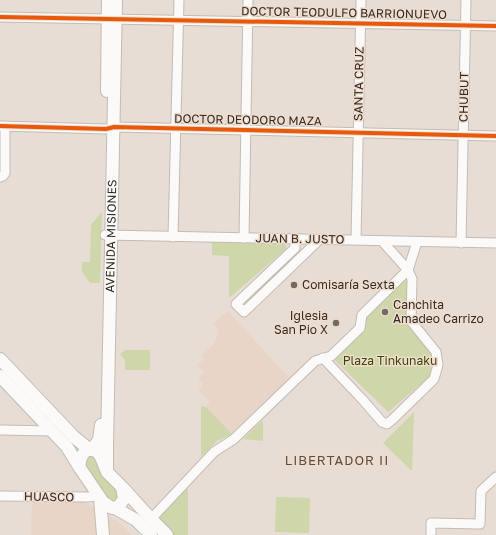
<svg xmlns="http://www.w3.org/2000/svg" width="496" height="535" font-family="'Golos Text',sans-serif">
<rect width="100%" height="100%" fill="#e7ddd5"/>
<!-- built -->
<g fill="#e8d5c7">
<path d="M228 311 290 379 232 434 206 407 210 402 199 391V389L203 384 198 379 204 372 197 365 204 359 201 356 214 344 219 331 213 323Z"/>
<path d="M32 500 84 502 118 521 132 535H31Z"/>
</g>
<!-- green -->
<g fill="#cfd6aa">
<path d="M102 212 100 283H90L82 272V262H90L91 225Z"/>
<path d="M212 242 283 243 286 245V249L229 298V256L212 255Z"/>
<path d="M405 278 409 280 408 323 432 354 430 376 388 412 333 358 366 316Z"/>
<path d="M125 350H150V370H125V360L120 354Z"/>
<path d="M201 406 206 407 232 434 217 441 201 457Z"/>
<path d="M414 412 412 471 383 443Z"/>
<path d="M263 420V441L243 439Z"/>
<path d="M94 455 110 485 118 491 120 496 112 504 85 467 84 460 87 456Z"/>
<path d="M188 486V535H174L159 520V515Z"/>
<path d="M276 497 310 498 309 533 275 532Z"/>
</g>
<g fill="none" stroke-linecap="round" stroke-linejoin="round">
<!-- street casing -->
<g stroke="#c3bbb4" stroke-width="11">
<g id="street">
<path d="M0 17 496 26"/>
<path d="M0 126 106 129 114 127 496 136"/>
<path d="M0 177 3 176 5 173V126"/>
<path d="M105 235 496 243"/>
<path d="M173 237 179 0"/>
<path d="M244 238 248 0"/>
<path d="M295 239V248L236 304 244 312 319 240"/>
<path d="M356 240 361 0"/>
<path d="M461 243 466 0"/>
<path d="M323 358 362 399 382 422 387 424 393 419 434 379 438 365 436 352 411 321 412 279 408 270 382 241"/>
<path d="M0 430 53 431"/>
<path d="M0 496 87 497 99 496"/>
<path d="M151 519 214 452 234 439 315 361 331 356 360 328 362 315 408 270 417 242"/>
<path d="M431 535V523L480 524 481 491 496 477"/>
</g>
</g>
<!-- secondary casing -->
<g stroke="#c3bbb4" stroke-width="14">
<g id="secondary">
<path d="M107 91 108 0"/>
<path d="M0 359 74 437 90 450"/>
<path d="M0 376 67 447 80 468"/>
<path d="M91 450 99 440 101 425"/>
<path id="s1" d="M107 472V444L116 0"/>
<path d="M122 487 124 499 118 507 112 508 103 502 80 468C78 458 86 444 97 452 104 458 103 468 109 474 114 479 119 484 124 489 138 505 152 520 167 535"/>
<path d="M100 498 103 535"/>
<path d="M115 508 136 520 151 535"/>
</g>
</g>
<!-- street -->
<use href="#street" stroke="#fbfaf9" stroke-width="9"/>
<!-- secondary -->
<use href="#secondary" stroke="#fbfaf9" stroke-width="12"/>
<!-- cycleway casing -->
<g stroke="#efdccd" stroke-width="6">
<g id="cycleway">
<path d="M0 17 496 26"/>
<path d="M0 126 106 129 114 127 496 136"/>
</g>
</g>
<!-- cycleway -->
<use href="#cycleway" stroke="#e8590c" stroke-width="4"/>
</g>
<!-- markers -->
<g fill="#726a64" stroke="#efdccd" stroke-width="1.5">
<circle cx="294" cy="285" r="4"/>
<circle cx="385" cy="312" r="4"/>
<circle cx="336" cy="323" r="4"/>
</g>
<g text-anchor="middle" stroke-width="3" stroke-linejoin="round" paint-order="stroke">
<!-- street labels -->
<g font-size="12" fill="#332c27" stroke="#efdccd">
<text transform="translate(344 13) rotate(1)" y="4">DOCTOR TEODULFO BARRIONUEVO</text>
<text transform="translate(359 84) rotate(-89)" y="4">SANTA CRUZ</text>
<text transform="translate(464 97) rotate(-89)" y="4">CHUBUT</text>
<text transform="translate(248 120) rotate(1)" y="4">DOCTOR DEODORO MAZA</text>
<text dy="4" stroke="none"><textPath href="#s1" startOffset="236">AVENIDA MISIONES</textPath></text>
<text transform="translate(300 239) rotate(1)" y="4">JUAN B. JUSTO</text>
<text transform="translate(49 497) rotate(1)" y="4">HUASCO</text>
</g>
<!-- poi labels -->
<g font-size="12" fill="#332c27" stroke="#efdccd" text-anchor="start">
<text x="302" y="289">Comisaría Sexta</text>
<text x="393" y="309">Canchita<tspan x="393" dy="14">Amadeo Carrizo</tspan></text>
<text x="328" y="320" text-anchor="end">Iglesia<tspan x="328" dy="14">San Pio X</tspan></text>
</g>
<!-- park labels -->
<g font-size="12" fill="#3b4804" stroke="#efdccd">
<text x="390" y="365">Plaza Tinkunaku</text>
</g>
<!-- neighbourhood labels -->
<g font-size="13" letter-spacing="1" fill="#5d4e41" stroke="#efdccd">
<text x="337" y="465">LIBERTADOR II</text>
</g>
</g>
</svg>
